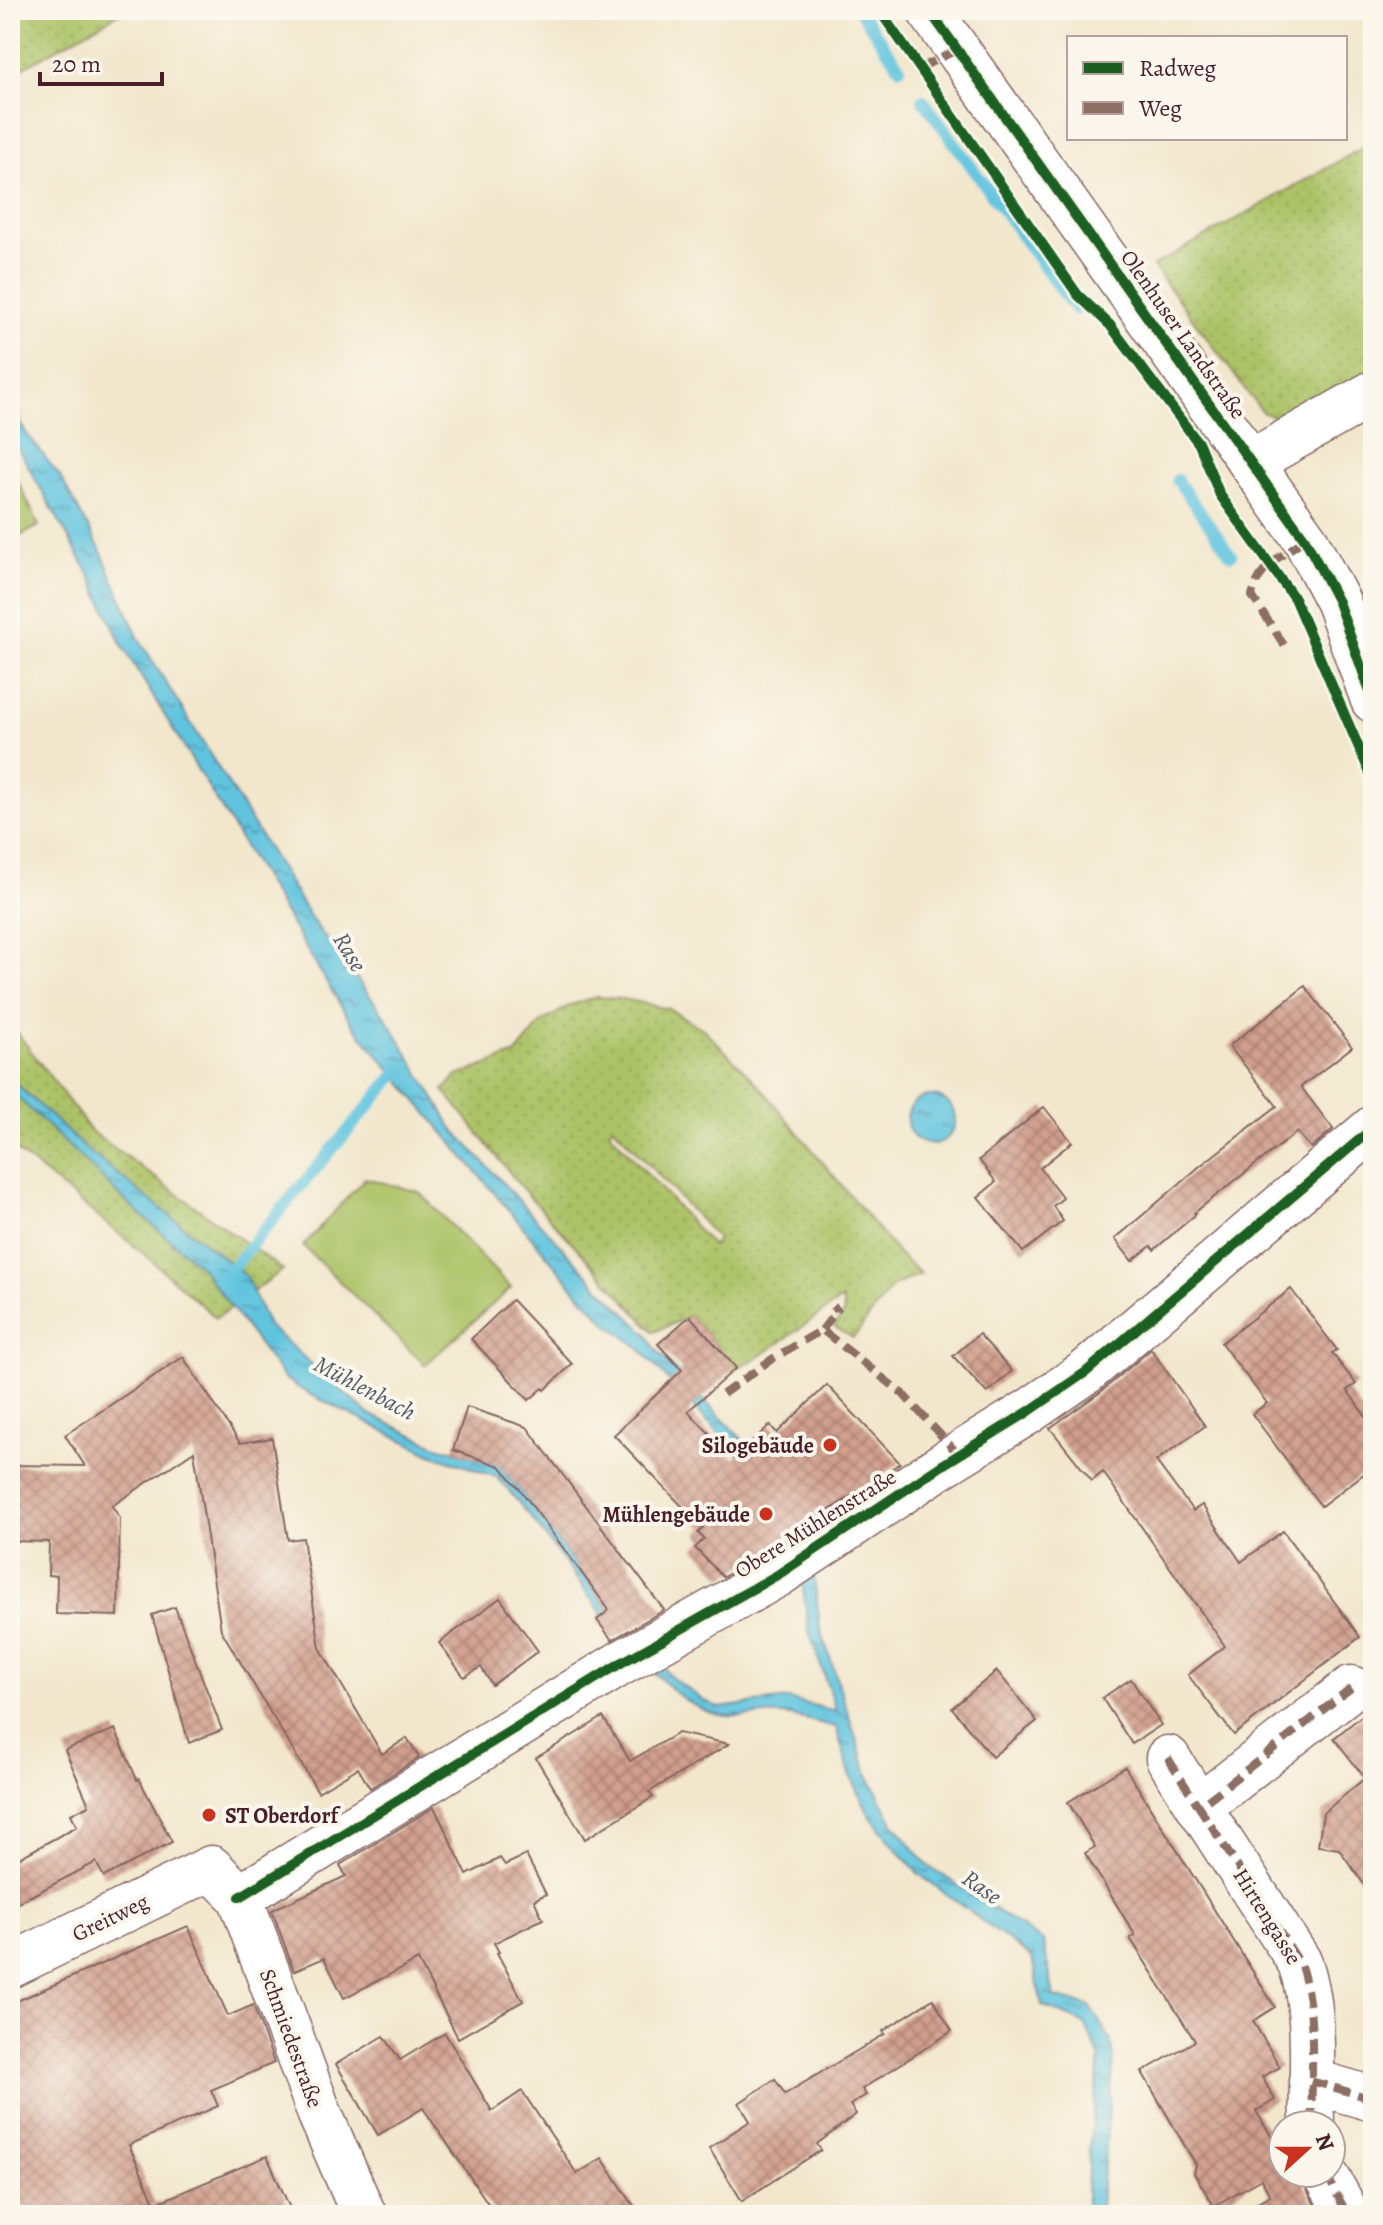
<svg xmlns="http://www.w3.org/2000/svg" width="1383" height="2225" font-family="Alegreya,serif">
<defs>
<pattern id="grass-dots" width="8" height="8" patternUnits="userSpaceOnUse" patternTransform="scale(2)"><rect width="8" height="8" fill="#acc266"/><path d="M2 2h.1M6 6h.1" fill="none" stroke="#96a659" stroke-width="1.8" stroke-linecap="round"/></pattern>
<pattern id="water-ripples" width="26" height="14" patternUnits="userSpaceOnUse" patternTransform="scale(2)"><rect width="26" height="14" fill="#61c4df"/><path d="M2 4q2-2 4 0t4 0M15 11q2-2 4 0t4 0" fill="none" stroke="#529fb5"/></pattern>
<pattern id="building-cross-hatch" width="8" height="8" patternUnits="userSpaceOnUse" patternTransform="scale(2)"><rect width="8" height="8" fill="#d19f8d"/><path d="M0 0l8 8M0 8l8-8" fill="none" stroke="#ac8173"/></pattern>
</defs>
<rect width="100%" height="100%" fill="#fbf7ec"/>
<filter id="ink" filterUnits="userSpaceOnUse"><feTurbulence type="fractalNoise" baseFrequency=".0125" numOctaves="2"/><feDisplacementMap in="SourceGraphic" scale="16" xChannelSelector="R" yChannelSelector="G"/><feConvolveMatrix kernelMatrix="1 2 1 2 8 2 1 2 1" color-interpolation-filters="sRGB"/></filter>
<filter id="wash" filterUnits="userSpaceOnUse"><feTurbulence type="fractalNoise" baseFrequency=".006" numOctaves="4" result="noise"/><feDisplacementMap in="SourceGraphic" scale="32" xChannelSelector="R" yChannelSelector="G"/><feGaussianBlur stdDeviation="1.8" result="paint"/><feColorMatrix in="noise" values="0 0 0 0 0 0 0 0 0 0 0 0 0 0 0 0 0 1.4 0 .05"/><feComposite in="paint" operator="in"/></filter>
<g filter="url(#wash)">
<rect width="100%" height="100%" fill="#f2e7cd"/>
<!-- grass -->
<g fill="url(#grass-dots)" stroke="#7b7048" stroke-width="2" fill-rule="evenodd">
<path d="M10 10H125L10 75Z"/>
<path d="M1373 142V375L1291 421 1263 413 1153 266Z"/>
<path d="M10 464 39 526 10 541Z"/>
<path d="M596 997 624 999 669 1009 703 1029 758 1084 899 1255 921 1274 893 1286 853 1338 834 1327 844 1312 842 1299 759 1357 736 1368 690 1316 654 1332 522 1188 444 1090 457 1076 516 1054 542 1022 571 1005ZM613 1126 718 1239 712 1246 609 1131Z"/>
<path d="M10 1020 19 1035 91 1131 283 1270 216 1318 144 1254 19 1153 10 1142Z"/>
</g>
<!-- pitch -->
<path fill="#acc266" stroke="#7b7048" stroke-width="2" d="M365 1178 419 1192 511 1288 425 1365 303 1246Z"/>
<!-- water -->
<g fill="url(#water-ripples)" stroke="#567285" stroke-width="2">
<path d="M10 394 24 430 61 478 100 549 139 639 312 920 385 1016 453 1129 597 1285 647 1334 654 1347 682 1378 746 1443 737 1453 637 1346 608 1324 582 1297 352 1024 122 645 92 579 10 434Z"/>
<path d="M10 1078 86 1149 246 1276 268 1326 369 1414 443 1449 453 1450 500 1466 522 1492 609 1610 603 1615 531 1517 497 1477 431 1454 305 1392 284 1378 200 1266 133 1208 10 1090Z"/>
<circle cx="931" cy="1120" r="24"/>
<path d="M814 1576 820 1627 868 1775 893 1822 927 1865 1043 1941 1054 1997 1090 2006 1110 2039 1114 2059 1099 2215H1086L1089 2151 1100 2057 1085 2024 1042 2005 1032 1958 919 1874 891 1842 870 1816 850 1774 836 1727C818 1723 799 1716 781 1715 754 1713 727 1722 701 1709 679 1699 661 1679 643 1662L655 1655 672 1678 703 1700 719 1708 787 1699 836 1711 809 1631 802 1581Z"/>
</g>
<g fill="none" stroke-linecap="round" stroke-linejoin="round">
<!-- stream -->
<g stroke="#61c4df" stroke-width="12">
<path d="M859 10 900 68"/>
<path d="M923 100 1075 309"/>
<path d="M1177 480 1231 555"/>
<path d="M225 1276 401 1068"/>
</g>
</g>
<g id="blocks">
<!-- building -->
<g fill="url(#building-cross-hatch)">
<path d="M1305 986 1352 1047 1301 1087 1333 1129 1311 1148 1297 1132 1194 1213 1196 1214 1154 1250 1151 1246 1132 1261 1115 1239 1200 1166 1277 1106 1229 1046Z"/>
<path d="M1044 1107 1072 1142 1040 1168 1063 1198 1053 1206 1063 1221 1023 1252 978 1197 996 1182 979 1160Z"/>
<path d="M1291 1289 1337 1350 1332 1353 1356 1384 1347 1390 1373 1427V1467L1321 1506 1252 1414 1267 1403 1221 1343Z"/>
<path d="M512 1300 572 1364 545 1390 543 1388 529 1400 471 1339Z"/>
<path d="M690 1316 736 1368 688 1411 734 1459 770 1425 777 1433 827 1385 900 1463 766 1553 723 1577 695 1548 704 1539 698 1533 703 1528 614 1435 682 1370 658 1344Z"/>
<path d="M979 1334 1012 1371 987 1393 953 1356Z"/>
<path d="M1151 1349 1205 1426 1156 1461 1193 1511 1202 1505 1241 1562 1283 1531 1360 1637 1234 1735 1188 1675 1225 1646 1103 1472 1092 1481 1050 1428 1102 1391Z"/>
<path d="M183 1357 240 1443 272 1438 288 1540 303 1538 320 1648 382 1754 407 1738 419 1758 370 1788 358 1768 318 1792 221 1630 194 1451 112 1506 120 1518 118 1616 56 1614 57 1576 48 1575 49 1542 10 1541V1465L85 1466 65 1435Z"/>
<path d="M467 1407 527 1427 664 1610 612 1640 597 1620 609 1610 519 1488 500 1466 453 1450Z"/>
<path d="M500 1598 538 1651 492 1685 481 1667 464 1677 439 1643Z"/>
<path d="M175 1607 222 1730 189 1743 152 1615Z"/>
<path d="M997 1671 1037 1721 992 1757 952 1708Z"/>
<path d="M1131 1679 1161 1725 1132 1744 1102 1698Z"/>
<path d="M1373 1707V1897L1339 1849 1318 1846 1323 1813 1365 1778 1334 1738Z"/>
<path d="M603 1717 630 1761 678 1733 729 1744 649 1792 653 1797 585 1839 536 1758Z"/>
<path d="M115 1729 137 1780 139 1779 172 1842 104 1877 96 1862 10 1907V1863L77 1826 71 1814 89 1805 65 1750Z"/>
<path d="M1125 1767 1275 2007 1253 2021 1280 2067 1262 2077 1275 2100 1256 2111 1283 2156V2173H1293L1297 2180 1301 2178 1320 2215H1234L1270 2195 1261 2179 1214 2206 1194 2173 1196 2165 1142 2072 1195 2041 1130 1938 1135 1935 1085 1853 1095 1847 1068 1802Z"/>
<path d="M434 1807 467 1875 500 1858 505 1865 526 1855 546 1894 534 1900 543 1919 494 1943 499 1952 497 1953 523 2001 458 2038 418 1960 344 1998 324 1958 294 1971 272 1910 346 1876 340 1865Z"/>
<path d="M188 1926 228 2016 253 2005 274 2063 211 2090 218 2106 129 2145 155 2204 267 2156 293 2215H10V2004Z"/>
<path d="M933 1999 952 2031 862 2089 866 2095 850 2105 856 2114 817 2144 821 2150 742 2201 709 2148 750 2121 739 2103 775 2079 785 2094 885 2034 883 2031Z"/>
<path d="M445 2033 492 2111 522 2091 577 2174 602 2158 640 2215H496L423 2108 378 2135 336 2064 384 2036 400 2060Z"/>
</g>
</g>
</g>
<g filter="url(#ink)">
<use href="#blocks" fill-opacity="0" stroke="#856564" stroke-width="2"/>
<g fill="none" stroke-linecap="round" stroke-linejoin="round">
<!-- minor casing -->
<g stroke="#856564" stroke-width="47">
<g id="minor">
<path d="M929 10 1305 539 1338 602 1373 700"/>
<path d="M1251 462 1373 393"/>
<path d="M1168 1758 1199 1807"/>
<path d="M240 1897 621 1663 779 1574 944 1464 1028 1412 1086 1372 1373 1128"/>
<path d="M10 1966 211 1868 240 1897 319 2112 364 2215"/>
<path d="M1311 2081 1373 2099"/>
<path d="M1312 2125C1310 2071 1318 2015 1300 1963L1199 1807 1351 1688"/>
<path d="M1325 2173 1348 2215"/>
</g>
</g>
<!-- minor -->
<use href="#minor" stroke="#fff" stroke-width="44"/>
<!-- quiet -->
<g stroke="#8d6e63" stroke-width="8" stroke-dasharray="16 8" stroke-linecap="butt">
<path d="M920 68 957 50"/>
<path d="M1284 645 1252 596C1257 568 1283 555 1305 539"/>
<path d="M822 1330 837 1310 833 1306"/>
<path d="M723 1394 772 1359 822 1330 902 1393 959 1455"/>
<path d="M1168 1758 1199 1807"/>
<path d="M1311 2081 1373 2099"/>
<path d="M1312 2125C1310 2071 1318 2015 1300 1963L1199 1807 1351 1688"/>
<path d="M1325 2173 1348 2215"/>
</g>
<!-- cycleway casing -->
<g stroke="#fbf7ec" stroke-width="15">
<g id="cycleway">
<path d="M879 10 1078 295 1110 325 1199 444 1220 495 1294 598 1373 780"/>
<path d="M929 10 1305 539 1338 602 1373 700"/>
<path d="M240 1897 621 1663 779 1574 944 1464 1028 1412 1086 1372 1373 1128"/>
</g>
</g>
<!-- cycleway -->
<use href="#cycleway" stroke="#1b5e20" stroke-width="10"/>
</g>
</g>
<!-- markers -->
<g fill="#c8321e" stroke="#fbf7ec" stroke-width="3">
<circle cx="830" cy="1445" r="8"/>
<circle cx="766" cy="1514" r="8"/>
<circle cx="209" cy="1815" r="8"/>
</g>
<g text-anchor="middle" stroke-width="8" stroke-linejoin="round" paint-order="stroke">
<!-- street labels -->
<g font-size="22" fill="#4a1f2b" stroke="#fbf7ec">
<text transform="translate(1184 334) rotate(55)" y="8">Olenhuser Landstraße</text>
<text transform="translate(815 1523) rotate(-32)" y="8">Obere Mühlenstraße</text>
<text transform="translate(1268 1916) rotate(58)" y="8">Hirtengasse</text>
<text transform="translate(110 1917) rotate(-26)" y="8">Greitweg</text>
<text transform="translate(292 2038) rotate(70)" y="8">Schmiedestraße</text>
</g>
<!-- poi labels -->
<g font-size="22" font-weight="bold" fill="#4a1f2b" stroke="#fbf7ec" text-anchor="end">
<text x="814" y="1453">Silogebäude</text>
<text x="750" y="1522">Mühlengebäude</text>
<text x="225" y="1823" text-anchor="start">ST Oberdorf</text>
</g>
<!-- water labels -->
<g font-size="24" font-style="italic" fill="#52596a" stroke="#fbf7ec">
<text transform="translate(350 952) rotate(59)" y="8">Rase</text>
<text transform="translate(365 1388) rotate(28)" y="8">Mühlenbach</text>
<text transform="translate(982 1887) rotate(35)" y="8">Rase</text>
</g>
</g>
<!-- margin -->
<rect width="1383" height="2225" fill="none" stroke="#fbf7ec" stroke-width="40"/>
<!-- legend -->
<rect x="1067" y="36" width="280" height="104" fill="#fbf7ec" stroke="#b4a19f" stroke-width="2"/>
<rect x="1083" y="62" width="40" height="12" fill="#1b5e20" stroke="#b4a19f" stroke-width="2"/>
<text x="1139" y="76" font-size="24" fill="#4a1f2b">Radweg</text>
<rect x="1083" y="102" width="40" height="12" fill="#8d6e63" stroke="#b4a19f" stroke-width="2"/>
<text x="1139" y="116" font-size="24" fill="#4a1f2b">Weg</text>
<!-- north arrow -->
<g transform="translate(1307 2149) rotate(69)"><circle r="38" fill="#fbf7ec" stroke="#b4a19f" stroke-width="2"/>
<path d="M0-6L14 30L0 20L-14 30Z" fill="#c8321e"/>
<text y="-12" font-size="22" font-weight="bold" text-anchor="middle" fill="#4a1f2b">N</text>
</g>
<!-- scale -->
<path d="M40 72v12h122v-12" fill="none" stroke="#4a1f2b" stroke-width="4"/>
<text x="52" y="72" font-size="24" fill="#4a1f2b" stroke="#fbf7ec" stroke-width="6" paint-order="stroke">20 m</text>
</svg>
